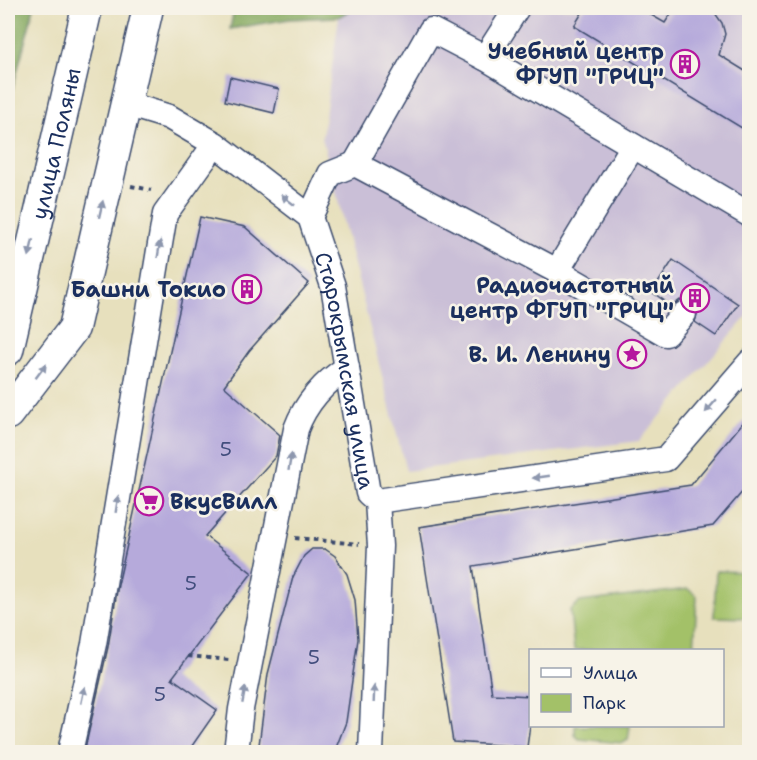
<svg xmlns="http://www.w3.org/2000/svg" width="757" height="760" font-family="'Shantell Sans',sans-serif">
<rect width="100%" height="100%" fill="#f7f3e8"/>
<filter id="ink" filterUnits="userSpaceOnUse"><feTurbulence type="fractalNoise" baseFrequency=".0167" numOctaves="2"/><feDisplacementMap in="SourceGraphic" scale="12" xChannelSelector="R" yChannelSelector="G"/><feConvolveMatrix kernelMatrix="1 2 1 2 8 2 1 2 1" color-interpolation-filters="sRGB"/></filter>
<filter id="wash" filterUnits="userSpaceOnUse"><feTurbulence type="fractalNoise" baseFrequency=".008" numOctaves="4" result="noise"/><feDisplacementMap in="SourceGraphic" scale="24" xChannelSelector="R" yChannelSelector="G"/><feGaussianBlur stdDeviation="1.35" result="paint"/><feColorMatrix in="noise" values="0 0 0 0 0 0 0 0 0 0 0 0 0 0 0 0 0 1.4 0 .05"/><feComposite in="paint" operator="in"/></filter>
<g filter="url(#wash)">
<rect width="100%" height="100%" fill="#e7e0bd"/>
<!-- industrial -->
<path fill="#cabfd7" d="M354 8H749V314L639 441 406 471 322 137 339 17Z"/>
<!-- green -->
<g fill="#a3c168" stroke="#5f7863" stroke-width="1.5">
<path d="M716 571 749 572V618L714 617Z"/>
<path d="M688 589 697 596 694 650H574L570 610 580 602Z"/>
<path d="M575 726H630L628 740 623 743 579 739 575 735Z"/>
</g>
<!-- forest -->
<g fill="#82a75c" stroke="#4e6b5d" stroke-width="1.5">
<path d="M8 8H34L8 106Z"/>
<path d="M234 8H354L339 17 290 19 230 29Z"/>
</g>
<g id="blocks">
<!-- building -->
<g fill="#b6aadb">
<path d="M585 8H639L665 23 672 12 682 8H705L715 13 722 23 725 34 719 55 750 74V133L574 26Z"/>
<path d="M230 77 279 89 274 113 225 101Z"/>
<path d="M200 217 245 227 309 283 249 351 224 386 280 435 276 456 205 536 252 573 172 678 217 710 187 753H84L108 647 118 585Z"/>
<path d="M673 260 738 304 716 336 695 322 698 310 693 303 680 300 672 306 652 292Z"/>
<path d="M750 414V483L713 526 473 566 492 694 531 696V718L527 747 453 742 419 527 691 485Z"/>
<path d="M312 549H325L335 556 347 574 355 600 358 639 346 722 334 753H258L268 674 293 577 304 556Z"/>
</g>
</g>
</g>
<g filter="url(#ink)">
<use href="#blocks" fill-opacity="0" stroke="#3a4a6c" stroke-width="1.5"/>
<g fill="none" stroke-linecap="round" stroke-linejoin="round">
<!-- minor casing -->
<g stroke="#3a4a6c" stroke-width="27">
<g id="minor">
<path d="M517 8 485 58 750 215"/>
<path id="s1" d="M126 104 169 117 215 144 310 217 333 286 368 493 377 501 666 459 750 362"/>
<path d="M633 146 557 271 666 334 684 314"/>
<path d="M355 164 431 30 485 58"/>
<path d="M310 217 330 174 355 164 557 271"/>
<path d="M70 752 94 644 165 214 215 144"/>
<path d="M236 752 241 709 296 429C305 404 324 382 347 368"/>
<path d="M371 752 380 546 377 501"/>
</g>
</g>
<!-- major casing -->
<g stroke="#3a4a6c" stroke-width="33">
<g id="major">
<path id="s2" d="M8 350 87 8"/>
<path d="M8 414 74 328 148 8"/>
</g>
</g>
<!-- path -->
<g stroke="#3a4a6c" stroke-width="4" stroke-dasharray="4.5 4.5" stroke-linecap="butt">
<path d="M183 12 189 8"/>
<path d="M131 186 151 190"/>
<path d="M8 200 12 201"/>
<path d="M295 538 359 544"/>
<path d="M188 656 229 660"/>
</g>
<!-- minor -->
<use href="#minor" stroke="#fff" stroke-width="24"/>
<!-- major -->
<use href="#major" stroke="#fff" stroke-width="30"/>
</g>
<!-- one-way arrows -->
<defs><path id="oneway-solid" d="M-6-.8H1V-3.2L6.5 0L1 3.2V.8H-6Z" transform="scale(1.5)"/></defs>
<g fill="#8d97ae">
<use href="#oneway-solid" transform="translate(288 200) rotate(-142)"/>
<use href="#oneway-solid" transform="translate(101 209) rotate(-77)"/>
<use href="#oneway-solid" transform="translate(31 248) rotate(103)"/>
<use href="#oneway-solid" transform="translate(159 249) rotate(-81)"/>
<use href="#oneway-solid" transform="translate(41 371) rotate(-53)"/>
<use href="#oneway-solid" transform="translate(711 406) rotate(131)"/>
<use href="#oneway-solid" transform="translate(290 462) rotate(-80)"/>
<use href="#oneway-solid" transform="translate(541 477) rotate(172)"/>
<use href="#oneway-solid" transform="translate(117 504) rotate(-81)"/>
<use href="#oneway-solid" transform="translate(374 694) rotate(-88)"/>
<use href="#oneway-solid" transform="translate(83 695) rotate(-78)"/>
<use href="#oneway-solid" transform="translate(244 695) rotate(-79)"/>
</g>
</g>
<!-- icons -->
<defs>
<g id="building-ring" transform="scale(1.5)"><circle r="9.5" fill="#f7f3e8" stroke="#b5179e" stroke-width="1.5"/><path d="M-4-6H4V6H1V3H-1V6H-4ZM-2.5-4.3h1.7v1.8h-1.7ZM.8-4.3h1.7v1.8H.8ZM-2.5-1h1.7V.8h-1.7ZM.8-1h1.7V.8H.8Z" fill="#b5179e"/></g>
<g id="sight-ring" transform="scale(1.5)"><circle r="9.5" fill="#f7f3e8" stroke="#b5179e" stroke-width="1.5"/><path d="M0-6L1.8-2.2L6-1.7L2.9 1.2L3.7 5.4L0 3.3L-3.7 5.4L-2.9 1.2L-6-1.7L-1.8-2.2Z" fill="#b5179e"/></g>
<g id="supermarket-ring" transform="scale(1.5)"><circle r="9.5" fill="#f7f3e8" stroke="#b5179e" stroke-width="1.5"/><path d="M-6-5.5h2.5l.6 2H6L4.5 2H-2.5L-4.4-4H-6ZM-1.5 3.2a1.3 1.3 0 1 0 .1 0ZM3 3.2a1.3 1.3 0 1 0 .1 0Z" fill="#b5179e"/></g>
</defs>
<g fill-rule="evenodd">
<use href="#building-ring" x="685" y="64"/>
<use href="#building-ring" x="247" y="289"/>
<use href="#building-ring" x="695" y="298"/>
<use href="#sight-ring" x="632" y="354"/>
<use href="#supermarket-ring" x="149" y="501"/>
</g>
<g text-anchor="middle" stroke-width="5" stroke-linejoin="round" paint-order="stroke">
<!-- number labels -->
<g font-size="20" fill="#424e7d">
<text x="226" y="456">5</text>
<text x="191" y="590">5</text>
<text x="314" y="664">5</text>
<text x="160" y="701">5</text>
</g>
<!-- poi labels -->
<g font-size="22" font-weight="bold" fill="#1b2f5e" stroke="#f7f3e8" text-anchor="end">
<text x="664" y="59">Учебный центр<tspan x="664" dy="25">ФГУП "ГРЧЦ"</tspan></text>
<text x="674" y="293">Радиочастотный<tspan x="674" dy="25">центр ФГУП "ГРЧЦ"</tspan></text>
<text x="226" y="297">Башни Токио</text>
<text x="611" y="362">В. И. Ленину</text>
<text x="170" y="509" text-anchor="start">ВкусВилл</text>
</g>
<!-- street labels -->
<g font-size="22" fill="#1b2f5e" stroke="#f7f3e8">
<text dy="8" stroke="none"><textPath href="#s2" startOffset="212">улица Поляны</textPath></text>
<text dy="8" stroke="none"><textPath href="#s1" startOffset="376">Старокрымская улица</textPath></text>
</g>
</g>
<!-- margin -->
<rect width="757" height="760" fill="none" stroke="#f7f3e8" stroke-width="30"/>
<!-- legend -->
<rect x="529" y="649" width="195" height="78" fill="#f7f3e8" stroke="#9fa5b1" stroke-width="1.5"/>
<rect x="541" y="668" width="30" height="9" fill="#ffffff" stroke="#9fa5b1" stroke-width="1.5"/>
<text x="583" y="679" font-size="18" fill="#1b2f5e">Улица</text>
<rect x="541" y="694" width="30" height="18" fill="#a3c168" stroke="#9fa5b1" stroke-width="1.5"/>
<text x="583" y="709" font-size="18" fill="#1b2f5e">Парк</text>
</svg>
